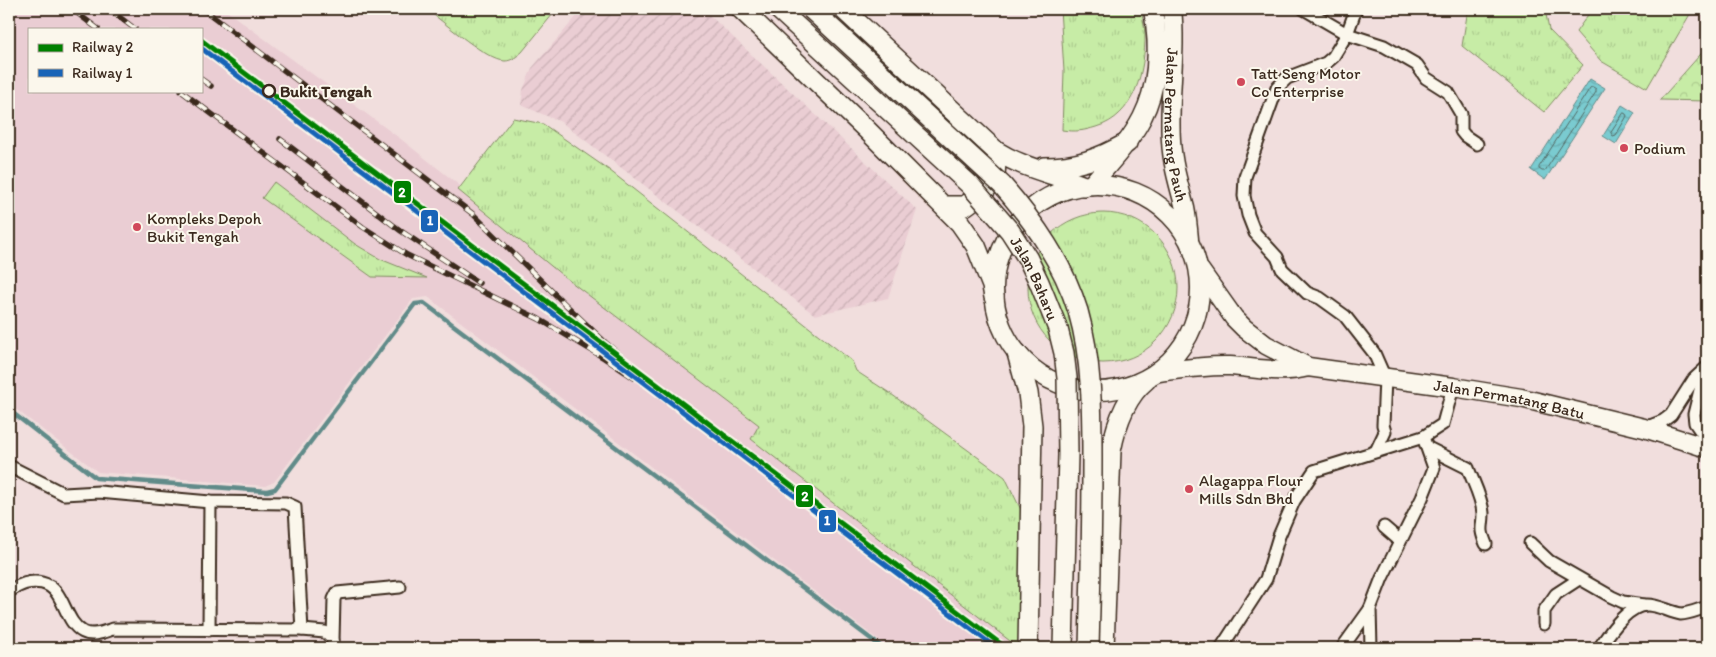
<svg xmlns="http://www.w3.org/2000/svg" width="1716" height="657" font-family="Itim,sans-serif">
<defs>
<pattern id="industrial-furrows" width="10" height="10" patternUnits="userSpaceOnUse" patternTransform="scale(1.25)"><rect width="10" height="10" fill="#eacdd3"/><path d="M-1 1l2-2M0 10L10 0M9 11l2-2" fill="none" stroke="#cab0b5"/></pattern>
<pattern id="grass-tufts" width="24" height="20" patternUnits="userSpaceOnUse" patternTransform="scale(1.25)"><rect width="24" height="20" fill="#c7eca6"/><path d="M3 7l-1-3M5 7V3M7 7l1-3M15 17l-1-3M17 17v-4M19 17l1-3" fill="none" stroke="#accb8e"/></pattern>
<pattern id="park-crowns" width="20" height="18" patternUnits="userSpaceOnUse" patternTransform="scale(1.25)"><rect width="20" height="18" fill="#c7eca6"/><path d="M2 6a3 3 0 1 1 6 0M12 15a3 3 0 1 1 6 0" fill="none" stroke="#accb8e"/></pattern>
<pattern id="water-waves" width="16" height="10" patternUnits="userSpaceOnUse" patternTransform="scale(1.25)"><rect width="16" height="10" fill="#7acbd0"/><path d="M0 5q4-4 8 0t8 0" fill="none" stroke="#6aaeb2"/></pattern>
</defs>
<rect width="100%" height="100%" fill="#f1dedd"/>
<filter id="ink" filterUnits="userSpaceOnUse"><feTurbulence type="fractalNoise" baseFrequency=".02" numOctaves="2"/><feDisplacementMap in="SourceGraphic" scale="10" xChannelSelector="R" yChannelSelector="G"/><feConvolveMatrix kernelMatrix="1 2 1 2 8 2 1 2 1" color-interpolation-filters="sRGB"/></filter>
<g filter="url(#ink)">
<!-- built -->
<path fill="#eacdd3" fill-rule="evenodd" d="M9 9H224L402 140 1014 623 1048 648H973L964 642 912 648H889L428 297 413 299 274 482 265 486 98 472 9 404ZM29 29H201V91H29Z"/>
<!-- industrial -->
<path fill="url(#industrial-furrows)" d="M583 9H703L917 210 888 298 815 315 561 122 521 105 523 90 532 68Z"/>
<!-- grass -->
<g fill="url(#grass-tufts)" stroke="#818b62">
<path d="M432 9H557L522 52C517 56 512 61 505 61 488 61 445 23 430 12Z"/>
<path d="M1060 9H1141C1142 17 1145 27 1145 35 1145 71 1135 116 1096 127 1083 131 1076 132 1062 130L1064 71Z"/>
<path d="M1468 9H1545L1549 30 1583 65 1544 112 1462 46Z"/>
<path d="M1592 9H1693L1647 88 1601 61 1576 32Z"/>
<path d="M513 118 543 124 609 170 852 361 856 371 891 394 1005 477 1021 510 1019 648 751 439 759 425 562 275 458 190Z"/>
<path d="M274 182 355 244 380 259 427 278 372 277 262 198Z"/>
<circle cx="1103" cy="288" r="75"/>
</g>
<!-- park -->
<path fill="url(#park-crowns)" stroke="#818b62" d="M1707 47V101L1660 100Z"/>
<!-- water -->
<g fill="url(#water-waves)" stroke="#618b89">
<path d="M1590 79 1605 88 1545 180 1531 170Z"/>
<path d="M1622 105 1635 113 1616 144 1603 136Z"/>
</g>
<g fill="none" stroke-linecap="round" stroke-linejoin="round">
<!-- shore -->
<g stroke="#546a65" stroke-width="1">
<path d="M1593 87 1596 89V92L1545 171H1542L1539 169V167L1590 88Z"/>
<path d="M1624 113 1626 114 1627 116 1616 135 1613 136 1611 133Z"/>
</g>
<!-- stream -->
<g stroke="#618b89" stroke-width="4.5">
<path d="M9 410 96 478 267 491 275 489 415 304 424 303 883 648"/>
<path d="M961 648 965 645"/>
</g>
<!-- minor casing -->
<g stroke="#3b2a1e" stroke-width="15">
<g id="minor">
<path d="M1304 9 1347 34 1384 46 1417 65 1426 78 1448 92 1461 114V131L1465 136 1477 144"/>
<path d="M1356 9 1347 34 1333 57 1326 63 1287 78 1277 88 1245 177 1244 196 1248 215 1255 233 1277 257 1282 269 1307 293 1320 298 1345 316 1374 353 1385 378 1383 425 1385 432 1376 451"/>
<path d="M1705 370 1694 414 1695 423 1707 440"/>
<path d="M1645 428 1663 421 1671 415 1694 379 1707 367"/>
<path d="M1428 448 1468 468C1473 482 1482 498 1483 513 1483 529 1479 527 1486 544"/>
<path d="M9 466 64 494 99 492 210 502 286 503 295 507 302 630"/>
<path d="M1384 527 1399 540"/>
<path d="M1530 543 1549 561 1612 597 1623 602 1644 605"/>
<path d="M9 591C20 585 29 580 42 583 65 588 63 621 83 632 92 637 104 632 113 629L302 630 325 632 333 640V648"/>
<path d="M1544 624V611L1556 594 1579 579"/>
<path d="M209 630 210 502"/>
<path d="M333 640 334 599 337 593 400 587"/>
<path d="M1221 648 1266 579 1279 536 1294 501 1314 471 1423 437 1443 424 1453 387"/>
<path d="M1342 648 1370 609"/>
<path d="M1371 648 1370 609 1382 578 1422 498 1434 468 1423 437"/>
<path d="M1599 648C1609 634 1627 605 1647 605 1659 605 1669 612 1681 614 1688 614 1700 609 1707 607"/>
</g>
</g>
<!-- primary casing -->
<g stroke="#3b2a1e" stroke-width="21">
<g id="primary">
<path id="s1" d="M1172 9C1177 52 1168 96 1171 140 1172 163 1179 186 1185 208 1187 218 1188 228 1189 239"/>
<circle cx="1097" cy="288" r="103"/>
<path d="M1091 185C1109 164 1129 143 1142 118 1159 85 1159 44 1153 9"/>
<path id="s2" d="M1200 270 1234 318 1244 328 1266 345 1308 367 1453 387 1521 398 1644 428 1707 448"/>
<path d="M1159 372C1182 369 1206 365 1230 366 1257 368 1281 374 1308 367"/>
</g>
</g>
<!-- trunk casing -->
<g stroke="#3b2a1e" stroke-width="22">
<g id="trunk">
<path d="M741 9 866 129 960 223 976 246 992 286 994 297"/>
<path d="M843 9 996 151C1023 168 1055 174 1084 186"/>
<path d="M1044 167C1077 167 1098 159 1127 143"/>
<path d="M944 206H965L984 192 995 176 996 162"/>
<path d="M1017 353 1028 393 1032 426 1028 648"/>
<path d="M1104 648 1111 451C1116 425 1125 397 1146 380"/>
</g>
</g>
<!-- minor -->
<use href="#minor" stroke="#fbf7ec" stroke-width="11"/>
<!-- primary -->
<use href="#primary" stroke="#fbf7ec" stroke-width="18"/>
<!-- trunk -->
<use href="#trunk" stroke="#fbf7ec" stroke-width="19"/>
<!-- rail casing -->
<g stroke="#3b2a1e" stroke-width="5.5">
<g id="rail">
<path d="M72 9 98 29"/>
<path d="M109 9 135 29"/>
<path d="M203 9 473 214 565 304 605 342 639 370"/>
<path d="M201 79 211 86"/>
<path d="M181 91 363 227 407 255 539 319 604 358 634 378"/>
<path d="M280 139 401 231 479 283"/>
</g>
</g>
<!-- rail -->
<use href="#rail" stroke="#fbf7ec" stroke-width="4" stroke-dasharray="11" stroke-linecap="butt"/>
<!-- trunk-bridge casing -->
<g stroke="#3b2a1e" stroke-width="22" stroke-linecap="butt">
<g id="trunk-bridge">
<path id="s3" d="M778 9 970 185 1010 231 1028 259 1039 282 1058 329 1064 353 1067 378 1068 455 1063 648"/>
<path d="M811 9 1002 185C1035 223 1063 263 1078 311 1092 360 1092 409 1092 458 1092 522 1091 585 1089 648"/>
</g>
</g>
<!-- trunk-bridge -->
<use href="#trunk-bridge" stroke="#fbf7ec" stroke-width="19"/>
<!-- rail-1 casing -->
<g stroke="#fbf7ec" stroke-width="9">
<path id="rail-1" d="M201 40 1006 648"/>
</g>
<!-- rail-2 casing -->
<g stroke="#fbf7ec" stroke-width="9">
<path id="rail-2" d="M201 48 996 648"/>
</g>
<!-- rail-1 -->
<use href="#rail-1" stroke="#008000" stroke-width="5"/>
<!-- rail-2 -->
<use href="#rail-2" stroke="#1964b7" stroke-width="5"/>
</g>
</g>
<!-- markers -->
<g fill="#d1495b" stroke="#fbf7ec" stroke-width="2">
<circle cx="1241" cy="82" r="5"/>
<circle cx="1624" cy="148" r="5"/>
<circle cx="137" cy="227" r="5"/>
<circle cx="1189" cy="489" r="5"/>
</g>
<circle fill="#fbf7ec" stroke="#3b2a1e" stroke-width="2.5" cx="269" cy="91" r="6"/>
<g text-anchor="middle" stroke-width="4" stroke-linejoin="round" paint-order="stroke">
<!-- poi labels -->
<g font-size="16" fill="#3b2a1e" stroke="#fbf7ec" text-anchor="start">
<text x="1251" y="79">Tatt Seng Motor<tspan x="1251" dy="18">Co Enterprise</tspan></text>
<text x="1634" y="154">Podium</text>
<text x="147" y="224">Kompleks Depoh<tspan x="147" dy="18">Bukit Tengah</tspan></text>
<text x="1199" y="486">Alagappa Flour<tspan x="1199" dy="18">Mills Sdn Bhd</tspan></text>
</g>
<!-- stop labels -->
<g font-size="16" font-weight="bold" fill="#3b2a1e" stroke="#fbf7ec" text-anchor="start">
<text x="280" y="97">Bukit Tengah</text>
</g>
<!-- street labels -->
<g font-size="16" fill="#3b2a1e" stroke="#fbf7ec">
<text dy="6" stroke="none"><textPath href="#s1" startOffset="116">Jalan Permatang Pauh</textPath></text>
<text dy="6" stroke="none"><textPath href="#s3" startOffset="375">Jalan Baharu</textPath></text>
<text dy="6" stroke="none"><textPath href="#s2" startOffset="352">Jalan Permatang Batu</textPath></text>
</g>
</g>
<g stroke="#fbf7ec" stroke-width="2">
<rect x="393" y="180" width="19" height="24" rx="5" fill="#008000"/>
<rect x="420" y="209" width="19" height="24" rx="5" fill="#1964b7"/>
<rect x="795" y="484" width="19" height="24" rx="5" fill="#008000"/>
<rect x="818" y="509" width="19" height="24" rx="5" fill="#1964b7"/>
</g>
<g font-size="14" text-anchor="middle" font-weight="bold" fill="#fff">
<text x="402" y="197">2</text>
<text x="430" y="225">1</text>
<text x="805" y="501">2</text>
<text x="827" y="525">1</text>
</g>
<!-- margin -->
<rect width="1716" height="657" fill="none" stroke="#fbf7ec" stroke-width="30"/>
<rect x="15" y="15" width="1686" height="627" fill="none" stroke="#3b2a1e" stroke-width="2" filter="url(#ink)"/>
<!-- legend -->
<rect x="28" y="28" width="175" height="65" fill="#fbf7ec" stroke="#aea59a"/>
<rect x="38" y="44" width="25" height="8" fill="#008000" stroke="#aea59a"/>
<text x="72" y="52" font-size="15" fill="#3b2a1e">Railway 2</text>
<rect x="38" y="69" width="25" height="8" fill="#1964b7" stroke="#aea59a"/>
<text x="72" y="78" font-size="15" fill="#3b2a1e">Railway 1</text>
</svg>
